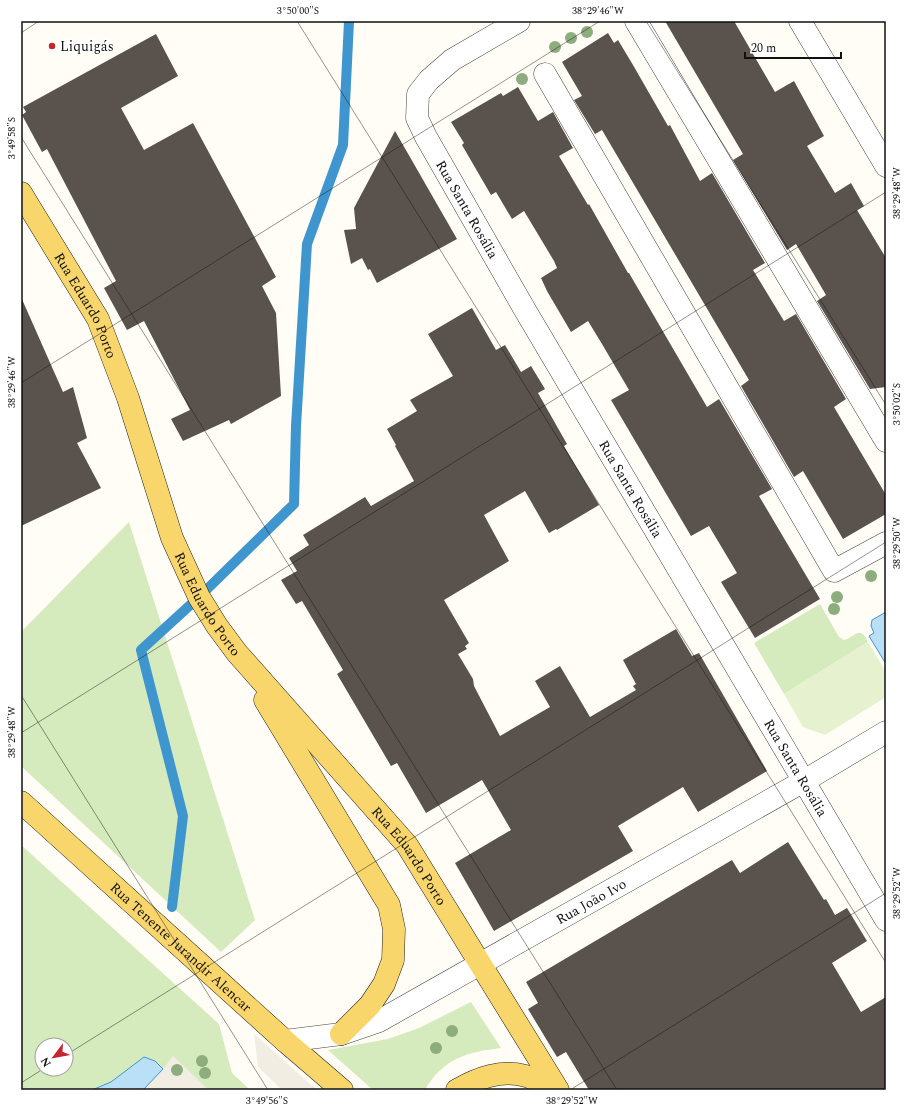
<svg xmlns="http://www.w3.org/2000/svg" width="907" height="1111" font-family="Spectral,serif">
<rect width="100%" height="100%" fill="#fffdf5"/>
<!-- green -->
<g fill="#d5ebbd" fill-rule="evenodd">
<path d="M129 522 255 920 221 952 21 766V632Z"/>
<path d="M820 604 839 637 844 640C855 637 860 624 868 642L784 694 754 643Z"/>
<path d="M21 845 219 1024 232 1073 250 1090H21ZM42 1045H66V1069H42Z"/>
<path d="M471 1002 501 1048C468 1052 443 1058 425 1090H373L328 1050 388 1039 419 1028Z"/>
</g>
<!-- pitch -->
<path fill="#e6f2cf" d="M868 642 886 672V697L825 735 803 727 784 694Z"/>
<!-- plaza -->
<g fill="#f1ede2">
<path d="M254 1034 317 1090H282L258 1067Z"/>
<path d="M173 1056 209 1090H143L163 1069Z"/>
</g>
<!-- water -->
<g fill="#b9e0f7" stroke="#3f96cf">
<path d="M886 612V664L869 636 874 633 871 626 872 620Z"/>
<path d="M144 1057 155 1061 163 1069 143 1090H92L111 1082Z"/>
</g>
<g fill="none" stroke-linecap="round" stroke-linejoin="round">
<!-- stream -->
<path stroke="#3f96cf" stroke-width="10" d="M172 907 183 816 141 650 199 597 294 504 296 426 307 244 343 145 349 21"/>
</g>
<!-- building -->
<g fill="#5a524d">
<path d="M665 21H734L775 92 794 81 824 136 807 146 835 193 851 183 864 206 857 210 886 258V387L870 389 817 301 826 295 796 244 787 250 733 160 743 154Z"/>
<path d="M608 33 614 43 618 40 633 65 668 126 670 125 700 181 712 173 765 263 753 270 784 321 796 314 846 399 834 407 886 495V514L843 539 803 471 794 477 741 386 749 380 602 130 595 134 574 100 582 96 562 62Z"/>
<path d="M156 34 178 76 121 108 144 150 193 123 276 277 262 286 276 313 281 396 231 424 229 420 183 441 171 419 190 410 144 321 127 330 104 288 116 281 47 149 42 152 22 115 26 112 23 107Z"/>
<path d="M518 87 538 121 553 112 573 148 559 156 588 205 589 204 628 273H629L707 407 719 399 772 489 759 496 820 599 755 638 721 582 737 573 709 526 691 536 611 400 629 390 602 344 588 321 571 332 547 291 541 278 557 268 554 261 524 211 512 219 496 192 491 195 462 145 464 143 451 122 501 93 503 96Z"/>
<path d="M395 131 457 239 377 283 370 269 368 270 362 258 351 264 344 230 356 229 354 208Z"/>
<path d="M21 297 63 392 73 387 87 438 77 443 101 488 21 526Z"/>
<path d="M472 308 496 350 505 345 521 372 531 366 545 389 538 393 567 444 564 446 599 505 557 530 556 529 549 533 525 491 484 515 509 561 444 600 469 643 465 646 467 649 458 654 473 679 474 686 500 736 550 707 535 681 560 666 590 717 636 690 633 686 636 684 623 660 676 629 692 656 699 653 767 771 698 812 683 787 618 826 633 851 494 931 455 863 511 830 482 780 426 813 397 763 391 766 337 674 343 670 302 601 296 604 281 580 297 571 289 558 309 545 303 535 365 497 371 506 414 481 395 446 396 445 387 429 417 411 410 400 453 376 428 334Z"/>
<path d="M788 842 824 900 826 899 835 915 847 908 867 941 832 963 861 1012 886 997V1090H589L566 1052 557 1057 528 1009 538 1003 526 982 732 860 740 873Z"/>
</g>
<g fill="none" stroke-linecap="round" stroke-linejoin="round">
<!-- street casing -->
<g stroke="#444" stroke-width="23">
<g id="street">
<path id="s1" d="M519 21 452 60 429 80 418 94 417 118 426 137 525 310 886 920"/>
<path d="M636 21 886 441"/>
<path d="M800 21 886 166"/>
<path d="M545 74 834 571 886 543"/>
<path id="s2" d="M285 1041 341 1034 379 1021 804 781 886 732"/>
</g>
</g>
<!-- primary casing -->
<g stroke="#222" stroke-width="23">
<g id="primary">
<path id="s3" d="M21 193 98 319 128 398 172 538 199 597 217 626 237 653 407 845 558 1090"/>
<path d="M265 700 389 905 394 929 393 960 384 984 370 1005 341 1034"/>
<path id="s4" d="M21 802 285 1041 342 1090"/>
<path d="M457 1090C478 1078 501 1069 526 1076 536 1079 546 1086 555 1090"/>
</g>
</g>
<!-- street -->
<use href="#street" stroke="#fff" stroke-width="22"/>
<!-- primary -->
<use href="#primary" stroke="#f9d66b" stroke-width="22"/>
</g>
<!-- trees -->
<g fill="#8dad7f">
<circle cx="587" cy="32" r="6"/>
<circle cx="571" cy="38" r="6"/>
<circle cx="555" cy="47" r="6"/>
<circle cx="522" cy="79" r="6"/>
<circle cx="871" cy="576" r="6"/>
<circle cx="837" cy="597" r="6"/>
<circle cx="834" cy="609" r="6"/>
<circle cx="452" cy="1031" r="6"/>
<circle cx="436" cy="1048" r="6"/>
<circle cx="202" cy="1061" r="6"/>
<circle cx="177" cy="1070" r="6"/>
<circle cx="205" cy="1073" r="6"/>
</g>
<!-- ticks -->
<path fill="none" stroke="#111" stroke-width="1" stroke-opacity="0.45" d="M297 21 886 963M646 21 886 405M21 33 39 21M21 137 617 1090M21 383 600 21M21 695 268 1090M21 733 886 192M66 1055 886 542M21 1083 43 1069M570 1090 886 893"/>
<!-- markers -->
<circle fill="#c4262e" stroke="#fff" stroke-width="1.5" cx="52" cy="46" r="4"/>
<g text-anchor="middle" stroke-width="4" stroke-linejoin="round" paint-order="stroke">
<!-- poi labels -->
<g font-size="14" fill="#111" stroke="#fff" text-anchor="start">
<text x="60" y="51">Liquigás</text>
</g>
<!-- street labels -->
<g font-size="14" fill="#111" stroke="#fff">
<text dy="5" stroke="none"><textPath href="#s1" startOffset="254">Rua Santa Rosália</textPath></text>
<text dy="5" stroke="none"><textPath href="#s3" startOffset="130">Rua Eduardo Porto</textPath></text>
<text dy="5" stroke="none"><textPath href="#s1" startOffset="578">Rua Santa Rosália</textPath></text>
<text dy="5" stroke="none"><textPath href="#s3" startOffset="454">Rua Eduardo Porto</textPath></text>
<text dy="5" stroke="none"><textPath href="#s1" startOffset="902">Rua Santa Rosália</textPath></text>
<text dy="5" stroke="none"><textPath href="#s3" startOffset="778">Rua Eduardo Porto</textPath></text>
<text dy="5" stroke="none"><textPath href="#s2" startOffset="340">Rua João Ivo</textPath></text>
<text dy="5" stroke="none"><textPath href="#s4" startOffset="216">Rua Tenente Jurandir Alencar</textPath></text>
</g>
</g>
<!-- border -->
<rect width="907" height="1111" fill="none" stroke="#ffffff" stroke-width="44"/>
<!-- north arrow -->
<g transform="translate(54 1057) rotate(238)"><circle r="19" fill="#ffffff" stroke="#a0a0a0"/>
<path d="M0-3L7 15L0 10L-7 15Z" fill="#c4262e"/>
<text y="-6" font-size="11" font-weight="bold" text-anchor="middle" fill="#111111">N</text>
</g>
<!-- scale -->
<path d="M745 52v6h96v-6" fill="none" stroke="#111111" stroke-width="2"/>
<text x="751" y="52" font-size="12" fill="#111111" stroke="#ffffff" stroke-width="3" paint-order="stroke">20 m</text>
<rect x="22" y="22" width="863" height="1067" fill="none" stroke="#111" stroke-width="1.5"/>
<g font-size="10" text-anchor="middle" fill="#111">
<text x="298" y="14">3°50'00"S</text>
<text x="598" y="14">38°29'46"W</text>
<text transform="translate(11 138) rotate(-90)" y="4">3°49'58"S</text>
<text transform="translate(896 193) rotate(-90)" y="4">38°29'48"W</text>
<text transform="translate(11 382) rotate(-90)" y="4">38°29'46"W</text>
<text transform="translate(896 404) rotate(-90)" y="4">3°50'02"S</text>
<text transform="translate(896 543) rotate(-90)" y="4">38°29'50"W</text>
<text transform="translate(11 732) rotate(-90)" y="4">38°29'48"W</text>
<text transform="translate(896 893) rotate(-90)" y="4">38°29'52"W</text>
<text x="267" y="1104">3°49'56"S</text>
<text x="572" y="1104">38°29'52"W</text>
</g>
</svg>
